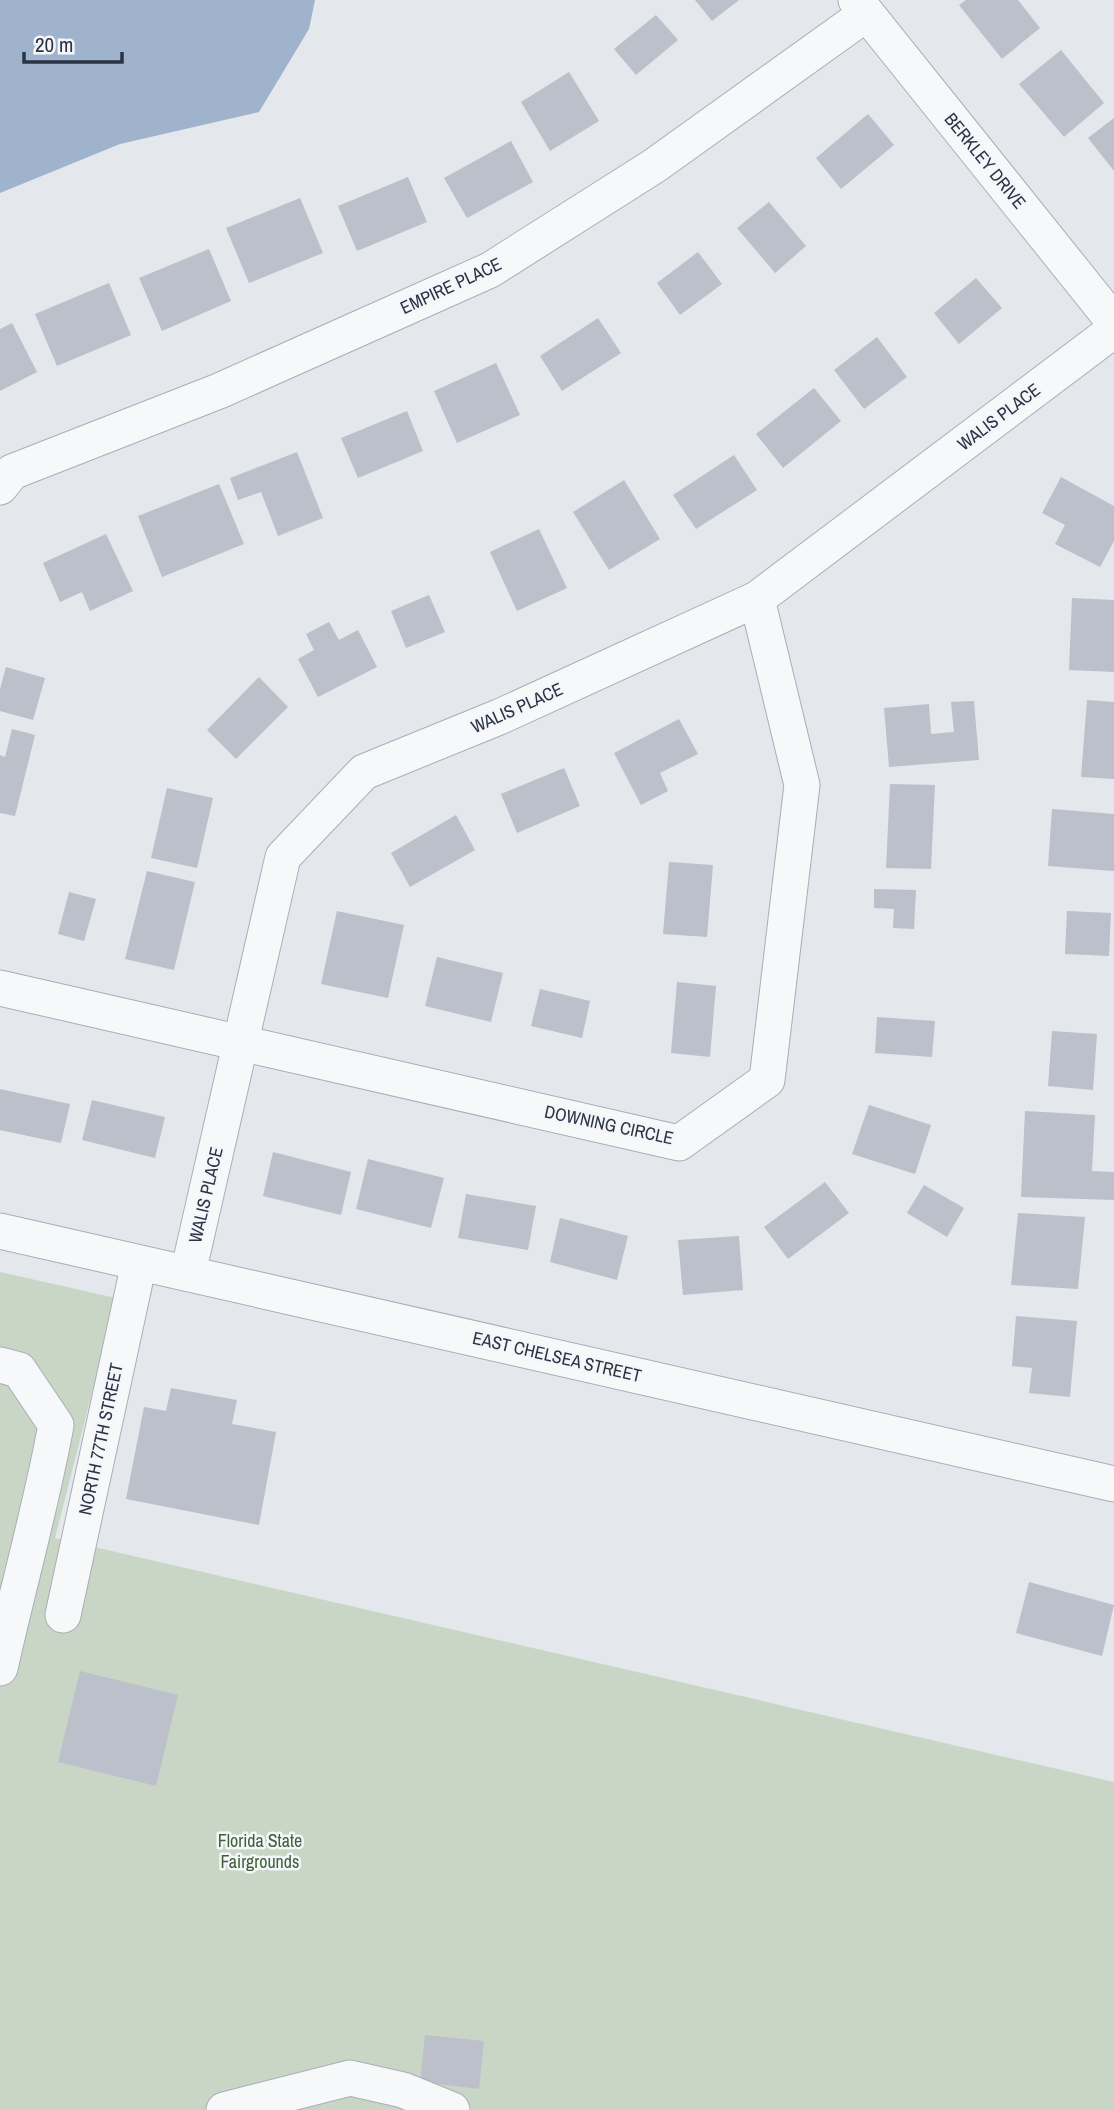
<svg xmlns="http://www.w3.org/2000/svg" width="1114" height="2110" font-family="'Archivo Narrow',sans-serif">
<rect width="100%" height="100%" fill="#e4e7ec"/>
<!-- green -->
<path fill="#c9d6c5" d="M0 1272 116 1298 55 1538 1114 1782V2110H0Z"/>
<!-- water -->
<path fill="#9fb4cc" d="M0 0H315L309 29 259 112 120 144 0 193Z"/>
<!-- building -->
<g fill="#bbc0ca">
<path d="M695 0H739L712 21Z"/>
<path d="M966 0H1018L1040 28 1002 59 959 5Z"/>
<path d="M656 15 678 40 636 75 614 49Z"/>
<path d="M1061 50 1104 103 1064 137 1019 84Z"/>
<path d="M569 72 599 121 550 151 521 102Z"/>
<path d="M868 114 894 145 841 189 816 158Z"/>
<path d="M1114 118V171L1088 138Z"/>
<path d="M511 141 533 182 467 218 444 178Z"/>
<path d="M408 177 427 222 357 251 338 206Z"/>
<path d="M300 198 323 253 249 283 226 228Z"/>
<path d="M769 202 806 246 775 273 737 228Z"/>
<path d="M209 249 231 301 162 331 139 278Z"/>
<path d="M698 252 722 284 680 315 657 283Z"/>
<path d="M976 278 1002 308 959 344 934 313Z"/>
<path d="M109 283 131 335 57 366 35 314Z"/>
<path d="M598 318 621 353 562 391 540 356Z"/>
<path d="M12 323 37 372 0 391V329Z"/>
<path d="M877 337 907 377 864 409 834 370Z"/>
<path d="M496 363 520 415 457 443 434 391Z"/>
<path d="M814 388 841 421 783 468 756 434Z"/>
<path d="M407 411 423 451 358 478 341 438Z"/>
<path d="M297 452 323 518 278 536 261 492 238 500 230 478Z"/>
<path d="M734 455 757 490 696 529 673 495Z"/>
<path d="M1061 477 1114 506V541L1100 567 1055 544 1065 525 1042 513Z"/>
<path d="M624 480 660 539 609 570 573 512Z"/>
<path d="M219 484 244 544 162 577 138 516Z"/>
<path d="M539 529 567 588 517 611 490 552Z"/>
<path d="M106 534 133 591 90 611 82 592 60 602 43 563Z"/>
<path d="M429 595 445 632 406 648 391 611Z"/>
<path d="M1072 598 1114 600V672L1069 670Z"/>
<path d="M329 622 339 640 358 630 377 667 318 697 298 659 314 650 306 634Z"/>
<path d="M6 667 45 678 33 720 0 711V689Z"/>
<path d="M259 677 288 707 236 759 207 730Z"/>
<path d="M1087 700 1114 702V779L1081 777Z"/>
<path d="M974 701 979 760 889 767 884 708 929 704 931 734 954 732 951 702Z"/>
<path d="M679 719 698 754 660 773 668 791 641 805 614 753Z"/>
<path d="M12 729 35 735 15 816 0 813V755L5 757Z"/>
<path d="M564 768 580 806 517 833 501 794Z"/>
<path d="M890 784 935 785 931 869 886 868Z"/>
<path d="M167 788 213 798 197 868 151 858Z"/>
<path d="M1052 809 1114 814V871L1048 866Z"/>
<path d="M456 815 475 850 410 887 391 853Z"/>
<path d="M669 862 713 865 707 937 663 934Z"/>
<path d="M147 871 195 882 174 970 125 959Z"/>
<path d="M874 889 916 890 914 929 893 928 894 909 874 908Z"/>
<path d="M69 892 96 899 84 941 58 934Z"/>
<path d="M337 911 404 925 388 998 321 984Z"/>
<path d="M1067 911 1111 913 1109 956 1065 954Z"/>
<path d="M437 957 503 973 491 1022 425 1006Z"/>
<path d="M677 982 716 986 710 1057 671 1053Z"/>
<path d="M540 989 590 1001 582 1038 531 1026Z"/>
<path d="M877 1017 935 1021 932 1057 875 1053Z"/>
<path d="M1052 1031 1097 1034 1093 1090 1048 1086Z"/>
<path d="M0 1089 70 1104 61 1143 0 1130Z"/>
<path d="M92 1100 165 1117 155 1158 82 1140Z"/>
<path d="M869 1105 931 1125 915 1174 852 1154Z"/>
<path d="M1025 1111 1095 1115 1092 1171 1114 1172V1200L1021 1197Z"/>
<path d="M273 1152 351 1172 341 1215 263 1196Z"/>
<path d="M368 1159 444 1178 431 1228 356 1209Z"/>
<path d="M825 1182 849 1213 788 1259 764 1227Z"/>
<path d="M924 1185 964 1208 947 1237 907 1213Z"/>
<path d="M466 1194 536 1206 528 1250 458 1238Z"/>
<path d="M1018 1213 1085 1217 1078 1289 1011 1285Z"/>
<path d="M560 1218 628 1236 617 1280 550 1262Z"/>
<path d="M739 1236 743 1290 683 1295 678 1240Z"/>
<path d="M1016 1316 1077 1321 1070 1397 1029 1393 1032 1368 1012 1366Z"/>
<path d="M171 1388 237 1400 232 1424 276 1432 259 1525 126 1499 144 1407 166 1411Z"/>
<path d="M1029 1582 1114 1605 1102 1656 1016 1633Z"/>
<path d="M80 1671 178 1695 156 1786 58 1762Z"/>
<path d="M425 2035 484 2041 479 2089 420 2082Z"/>
</g>
<g fill="none" stroke-linecap="round" stroke-linejoin="round">
<!-- minor casing -->
<g stroke="#a9aeb7" stroke-width="37">
<g id="minor">
<path d="M856 0 1114 322"/>
<path d="M0 487 12 472 219 391 490 270 654 166 866 14"/>
<path d="M0 988 679 1143 767 1080 802 785 757 599"/>
<path d="M0 1231 1114 1484"/>
<path d="M188 1273 283 857 364 772 499 717 757 599 1114 330"/>
<path d="M0 1365 19 1370 56 1425C41 1507 18 1587 0 1668"/>
<path d="M63 1615 139 1263"/>
<path d="M224 2110 350 2078 403 2090 452 2110"/>
</g>
</g>
<!-- minor -->
<use href="#minor" stroke="#f7f8fa" stroke-width="35"/>
</g>
<g text-anchor="middle" stroke-width="5" stroke-linejoin="round" paint-order="stroke">
<!-- street labels -->
<g font-size="18" fill="#2b3445" stroke="#f4f6f9">
<text transform="translate(985 161) rotate(51)" y="6">BERKLEY DRIVE</text>
<text transform="translate(451 286) rotate(-25)" y="6">EMPIRE PLACE</text>
<text transform="translate(999 417) rotate(-37)" y="6">WALIS PLACE</text>
<text transform="translate(517 708) rotate(-24)" y="6">WALIS PLACE</text>
<text transform="translate(609 1125) rotate(12)" y="6">DOWNING CIRCLE</text>
<text transform="translate(206 1195) rotate(-77)" y="6">WALIS PLACE</text>
<text transform="translate(557 1357) rotate(13)" y="6">EAST CHELSEA STREET</text>
<text transform="translate(101 1439) rotate(-78)" y="6">NORTH 77TH STREET</text>
</g>
<!-- park labels -->
<g font-size="18" fill="#3f6138" stroke="#f4f6f9">
<text x="260" y="1847">Florida State<tspan x="260" dy="21">Fairgrounds</tspan></text>
</g>
</g>
<!-- scale -->
<path d="M24 52v10h98v-10" fill="none" stroke="#2b3445" stroke-width="3.5"/>
<text x="35" y="52" font-size="21" fill="#2b3445" stroke="#f4f6f9" stroke-width="5" paint-order="stroke">20 m</text>
</svg>
